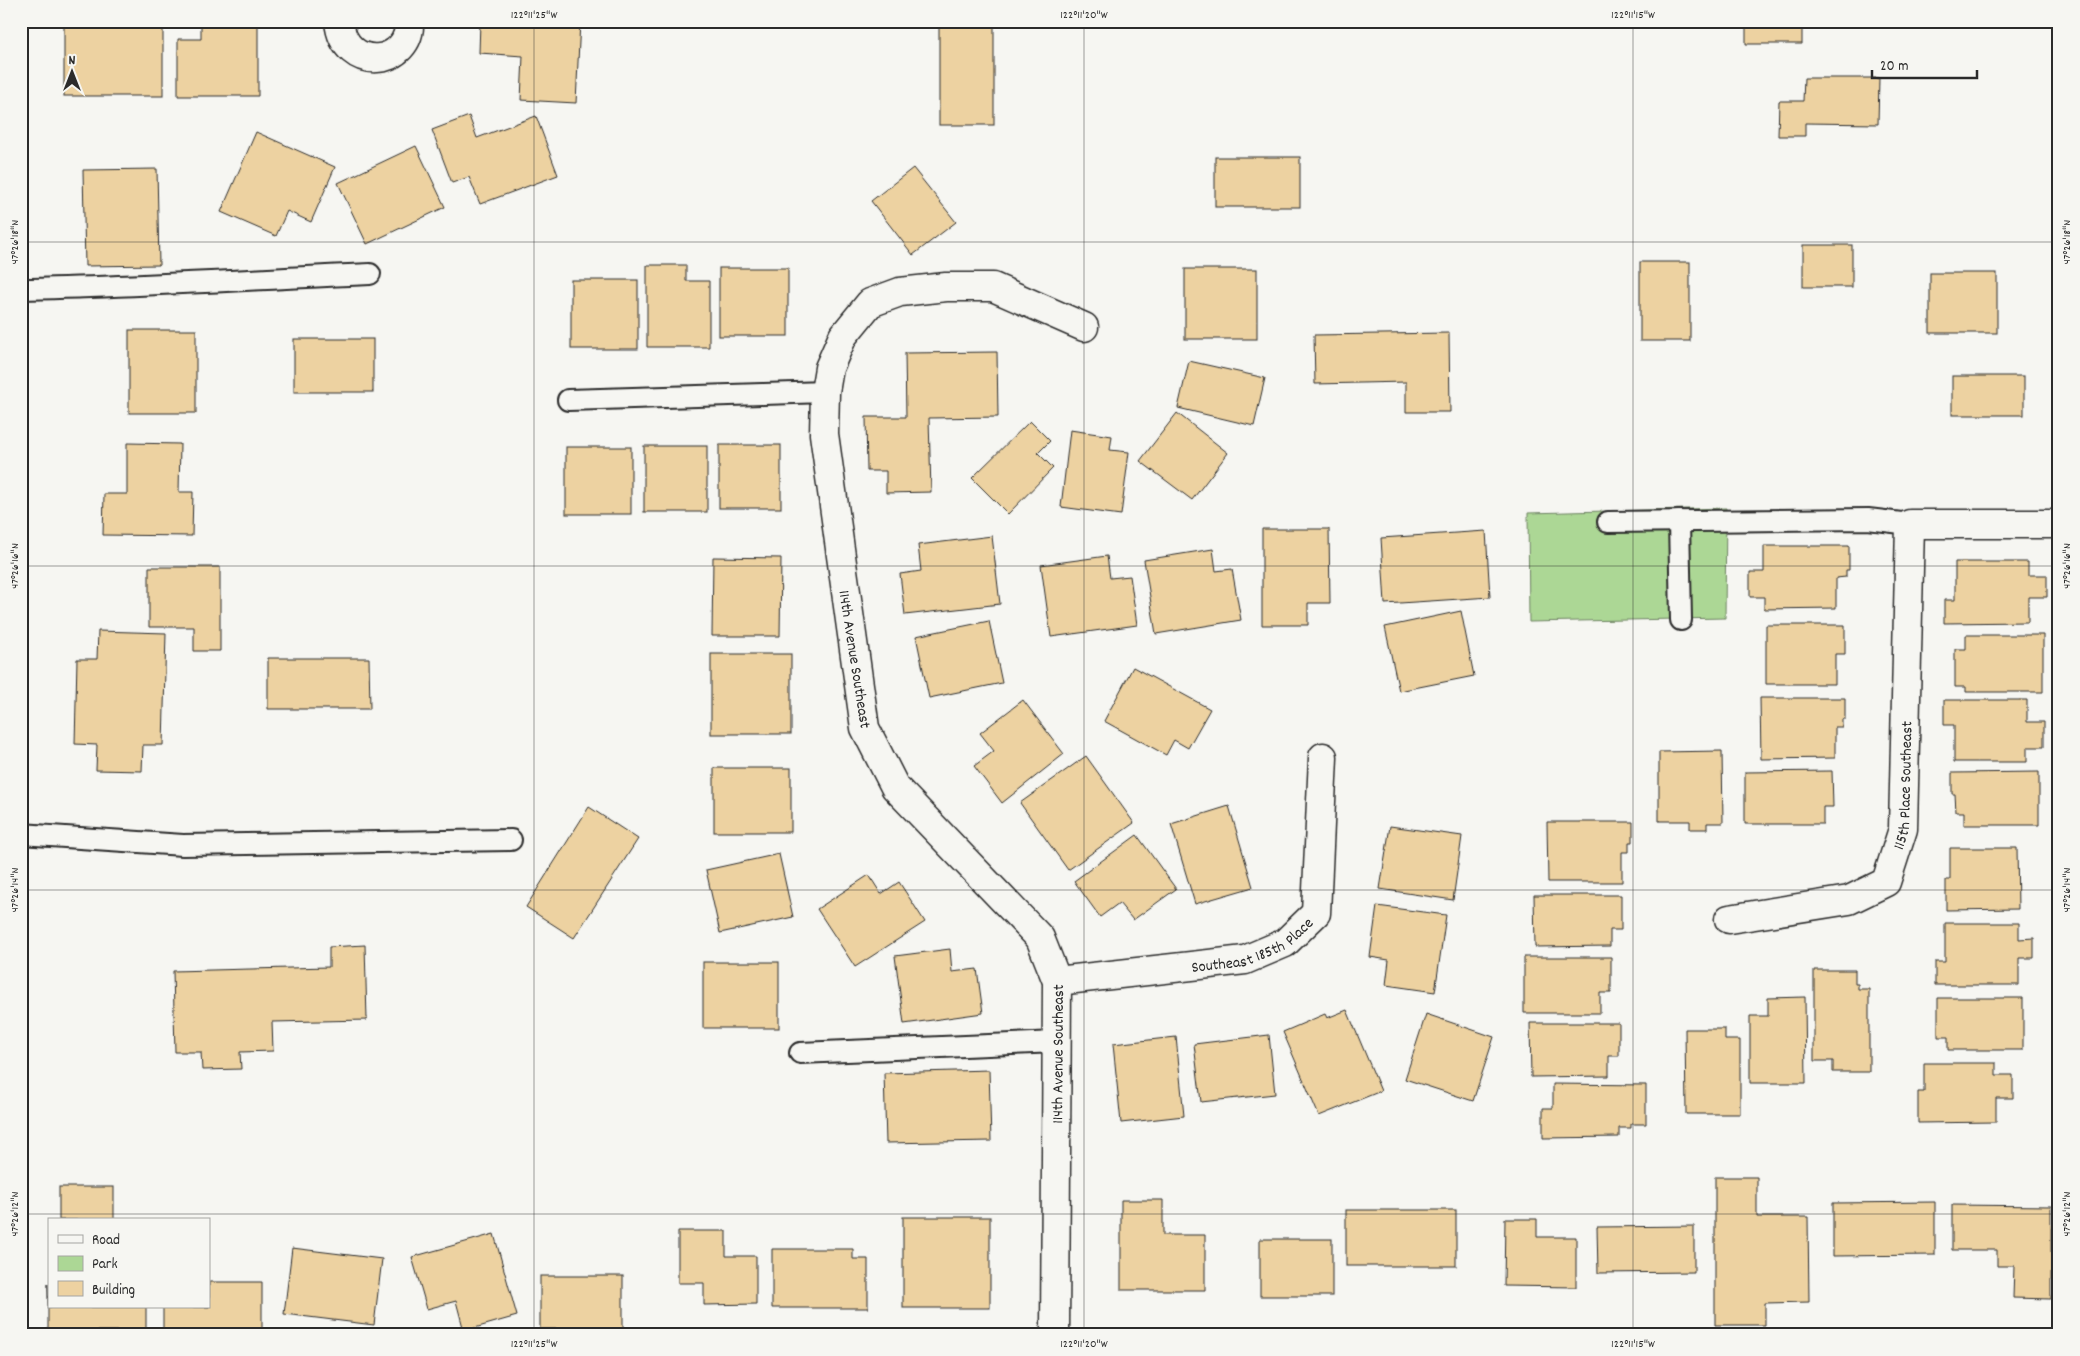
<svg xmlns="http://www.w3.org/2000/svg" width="2080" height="1356" font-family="Dekko,sans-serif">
<rect width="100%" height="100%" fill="#f6f6f2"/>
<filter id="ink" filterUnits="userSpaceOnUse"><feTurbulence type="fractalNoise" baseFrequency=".02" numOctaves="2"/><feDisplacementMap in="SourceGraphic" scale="10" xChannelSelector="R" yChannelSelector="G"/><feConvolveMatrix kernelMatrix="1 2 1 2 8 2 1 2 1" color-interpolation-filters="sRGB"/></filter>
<g filter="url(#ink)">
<!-- green -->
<path fill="#acd795" stroke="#6c8160" d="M1726 508 1725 618 1529 622 1528 513Z"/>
<!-- building -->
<g fill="#edd2a1" stroke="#2b2b2b">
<rect x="64" y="21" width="99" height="75"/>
<path d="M201 21H258V96H178V39H201Z"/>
<path d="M480 21H580L576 103 521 100 523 56 479 53Z"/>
<path d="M1719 21H1802V44H1746V22Z"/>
<rect x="939" y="25" width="55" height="100"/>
<path d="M1804 78H1879L1878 124 1805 123V136H1778L1779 101H1803Z"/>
<path d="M469 116 477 138 536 116 558 175 480 204 469 177 452 183 432 130Z"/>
<path d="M256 132 335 167 311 222 287 211 276 236 221 212Z"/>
<path d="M416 146 445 207 367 244 338 183Z"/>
<rect x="1215" y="157" width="85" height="50"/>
<path d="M913 168 956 222 913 255 871 201Z"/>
<path d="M157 169 159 265 85 266 83 170Z"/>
<rect x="1803" y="245" width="49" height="42"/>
<rect x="1640" y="262" width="50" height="79"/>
<path d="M647 265H686V281H709V347H647Z"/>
<rect x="719" y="268" width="69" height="68"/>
<rect x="1185" y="269" width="72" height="70"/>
<rect x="1930" y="273" width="67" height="60"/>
<rect x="571" y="280" width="67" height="69"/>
<rect x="129" y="330" width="67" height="83"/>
<path d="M1449 333 1450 412H1406V382L1315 384 1314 335Z"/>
<rect x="294" y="339" width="79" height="53"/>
<path d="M997 352 998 417 929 418 931 492 886 493V471H867L866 417H906L905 353Z"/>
<path d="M1189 361 1265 378 1254 426 1178 408Z"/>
<rect x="1952" y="376" width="72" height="39"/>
<path d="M1177 413 1228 453 1192 500 1140 461Z"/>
<path d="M1030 421 1050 441 1038 453 1053 468 1008 514 972 478Z"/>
<path d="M1070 430 1112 436 1110 450 1129 452 1121 515 1061 507Z"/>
<path d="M127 443 180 444 179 492H193L192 536 103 535 104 494H127Z"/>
<rect x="719" y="445" width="62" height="63"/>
<rect x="644" y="446" width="63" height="66"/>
<rect x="566" y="447" width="65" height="67"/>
<path d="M1262 529H1329L1330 603H1308V625H1262Z"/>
<path d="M1486 531 1490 597 1385 604 1381 538Z"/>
<path d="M992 536 1000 604 905 615 900 574 921 571 918 545Z"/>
<path d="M1764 546H1849V570H1846V577L1836 578V608L1764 609V597H1750V572H1764Z"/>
<path d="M1213 549 1216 571 1232 569 1241 620 1156 634 1144 560Z"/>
<path d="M1107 556 1110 578 1130 576 1137 625 1051 637 1041 565Z"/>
<path d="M713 557 781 558 780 636H712Z"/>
<path d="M1955 562H2028V575H2047V597H2028V622L1944 623V600H1955Z"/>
<path d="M149 567H220V651H194V627H149Z"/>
<path d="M1461 611 1474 676 1399 691 1385 627Z"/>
<path d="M989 621 1002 683 929 698 916 636Z"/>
<path d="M1766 625H1845V654H1835V684H1766Z"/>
<path d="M98 631 166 633 163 745H143L142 771 96 770 97 745 75 744 77 659H97Z"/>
<path d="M1966 635H2043V692H1966V687H1955V649H1966Z"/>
<rect x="711" y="654" width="80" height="80"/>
<path d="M268 658H369L370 709H268Z"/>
<path d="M1133 667 1210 709 1188 748 1174 740 1166 755 1104 721Z"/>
<path d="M1760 698H1845V719H1842V727H1835V758L1761 759Z"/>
<path d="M1023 700 1064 754 1002 803 974 766 994 751 980 733Z"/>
<path d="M1944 700H2027V722H2044V747H2027V762H1954V725H1944Z"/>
<path d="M1722 751 1723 823H1707V829H1690V821H1659V752Z"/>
<path d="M1086 756 1134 823 1068 870 1020 803Z"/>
<rect x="714" y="768" width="77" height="64"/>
<path d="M1832 771 1833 807H1823V824H1745V772Z"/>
<path d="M2039 772V825H1964V812H1956L1955 794H1952V773Z"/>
<path d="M1229 806 1253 887 1195 904 1171 824Z"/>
<path d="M589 807 638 839 574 938 526 907Z"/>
<path d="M1547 822H1633V842H1629V852H1622V882H1548Z"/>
<path d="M1390 826 1462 836 1453 900 1380 889Z"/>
<path d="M1137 835 1176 889 1133 920 1119 903 1100 917 1074 881Z"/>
<path d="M1950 848H2017L2018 909 1946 910V880H1950Z"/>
<path d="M779 854 793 917 720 933 706 870Z"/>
<path d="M869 875 881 894 899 882 925 922 855 967 817 909Z"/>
<path d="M1534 895H1621V930H1610V946L1535 947Z"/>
<path d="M1377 906 1446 915 1435 992 1386 985 1389 960 1370 957Z"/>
<path d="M1945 923H2019V939L2034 938V958H2019V985H1935V962H1945Z"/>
<path d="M365 945 367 1020 272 1022 273 1051 240 1052 241 1069 202 1070 201 1052H175L173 971 329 967V947Z"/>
<path d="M950 949 952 972 977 969 983 1013 904 1024 895 956Z"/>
<path d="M1524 957H1611V993H1600V1013H1524Z"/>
<rect x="703" y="962" width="76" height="66"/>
<path d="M1814 970H1855V984H1858V989H1869V1072H1833V1061H1814Z"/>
<path d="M1805 997 1806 1083H1750V1016H1768V998Z"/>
<path d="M1938 998H2023V1050H1948V1037H1938Z"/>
<path d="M1347 1010 1381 1091 1319 1116 1283 1032 1325 1014 1327 1018Z"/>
<path d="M1426 1014 1494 1037 1473 1101 1405 1079Z"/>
<path d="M1530 1023H1619V1056H1609V1076L1531 1077Z"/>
<path d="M1685 1029H1725V1040H1740V1114H1686Z"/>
<path d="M1269 1035 1275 1094 1201 1102 1194 1044Z"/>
<path d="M1176 1037 1184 1116 1121 1123 1113 1044Z"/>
<path d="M1924 1063H1996V1075H2013V1098H1996V1122L1918 1123V1092H1924Z"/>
<path d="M989 1070 991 1141 886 1143 884 1073Z"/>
<path d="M1553 1084 1646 1085V1124H1631V1128H1619V1137L1543 1138V1108H1553Z"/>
<path d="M1715 1177H1757V1217H1808L1809 1302 1765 1303V1325H1715Z"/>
<rect x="59" y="1187" width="55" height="33"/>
<path d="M1121 1200H1163V1235H1205V1290H1121Z"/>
<path d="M1935 1202V1255L1833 1256V1203Z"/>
<path d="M1952 1205 2051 1206V1299L2013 1298 2014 1266H1997V1250H1952Z"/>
<rect x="1346" y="1210" width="110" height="56"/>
<rect x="903" y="1217" width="87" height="91"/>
<path d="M1505 1219H1537V1237H1576V1287L1504 1286Z"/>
<path d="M1694 1226V1272L1598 1273 1597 1227Z"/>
<path d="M678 1231H726V1256H756V1304L704 1305V1283H678Z"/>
<path d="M494 1234 517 1316 464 1331 456 1301 427 1309 412 1257Z"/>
<rect x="1260" y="1239" width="72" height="57"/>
<path d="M292 1248 382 1259 374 1325 284 1314Z"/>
<path d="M772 1249H853V1259H868V1308H772Z"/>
<rect x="540" y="1276" width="83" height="53"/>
<path d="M209 1282H262V1332H163V1307H209Z"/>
<path d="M48 1283 49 1307H146V1331H48Z"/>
</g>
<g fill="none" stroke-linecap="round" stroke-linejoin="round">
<!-- service casing -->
<g stroke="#2b2b2b" stroke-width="24">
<g id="service">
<path d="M21 289C137 287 254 279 370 274"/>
<path d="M568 400 825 392"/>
<path d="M1679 521 1681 620"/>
<path d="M1608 522 1868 519 1910 524"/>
<path d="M21 834 183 845 511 840"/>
<path d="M800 1053 1057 1042"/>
</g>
</g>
<!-- minor casing -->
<g stroke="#2b2b2b" stroke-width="31">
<g id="minor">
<path d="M339 21C344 75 412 66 409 21"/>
<path id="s1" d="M1729 919 1849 900 1886 882 1903 829 1910 524H2059"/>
<path id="s2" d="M1057 981 1245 960 1285 943 1316 913 1323 757"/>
<path id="s3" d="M1055 1335 1057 981 1040 938 895 787 865 728 824 434 825 392 829 368 843 336 870 303 900 292 946 287H993L1084 327"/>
</g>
</g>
<!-- service -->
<use href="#service" stroke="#f6f6f2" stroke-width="20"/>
<!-- minor -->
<use href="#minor" stroke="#f6f6f2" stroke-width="28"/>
</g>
</g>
<!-- ticks -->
<path fill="none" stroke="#2b2b2b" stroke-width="1" stroke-opacity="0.45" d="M534 21V1335M1084 21V1335M1633 21V1335M21 242H2059M21 566H2059M21 890H2059M21 1214H2059"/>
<g text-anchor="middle" stroke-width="4.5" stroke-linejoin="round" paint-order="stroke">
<!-- street labels -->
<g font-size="16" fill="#2b2b2b" stroke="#f6f6f2">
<text transform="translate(856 659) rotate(81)" y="6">114th Avenue Southeast</text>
<text dy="6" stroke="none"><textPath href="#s1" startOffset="262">115th Place Southeast</textPath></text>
<text dy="6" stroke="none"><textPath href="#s2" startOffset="201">Southeast 185th Place</textPath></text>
<text dy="6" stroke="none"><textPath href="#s3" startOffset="281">114th Avenue Southeast</textPath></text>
</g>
</g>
<!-- margin -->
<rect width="2080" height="1356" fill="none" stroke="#f6f6f2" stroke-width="55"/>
<!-- legend -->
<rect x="48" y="1218" width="162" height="90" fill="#f6f6f2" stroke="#a5a5a2"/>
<rect x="58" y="1235" width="25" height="8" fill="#f6f6f2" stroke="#a5a5a2"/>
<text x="92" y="1244" font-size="15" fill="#2b2b2b">Road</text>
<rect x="58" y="1256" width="25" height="15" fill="#acd795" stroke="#a5a5a2"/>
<text x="92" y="1268" font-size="15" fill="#2b2b2b">Park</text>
<rect x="58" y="1281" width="25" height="15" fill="#edd2a1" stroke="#a5a5a2"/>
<text x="92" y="1294" font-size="15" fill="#2b2b2b">Building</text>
<!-- north arrow -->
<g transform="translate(72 72)" stroke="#f6f6f2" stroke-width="4" paint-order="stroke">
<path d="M0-4L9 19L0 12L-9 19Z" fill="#2b2b2b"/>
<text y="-8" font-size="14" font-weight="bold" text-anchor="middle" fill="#2b2b2b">N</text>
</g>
<!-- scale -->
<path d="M1872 70v8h105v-8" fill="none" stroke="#2b2b2b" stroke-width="2.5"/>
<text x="1880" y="70" font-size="15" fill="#2b2b2b" stroke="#f6f6f2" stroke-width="4" paint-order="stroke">20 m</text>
<rect x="28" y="28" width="2024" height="1300" fill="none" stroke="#2b2b2b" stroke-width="2"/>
<g font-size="12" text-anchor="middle" fill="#2b2b2b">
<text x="534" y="18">122°11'25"W</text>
<text x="1084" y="18">122°11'20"W</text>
<text x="1633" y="18">122°11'15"W</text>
<text transform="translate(14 242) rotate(-90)" y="4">47°26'18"N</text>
<text transform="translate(2066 242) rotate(-90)" y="4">47°26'18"N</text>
<text transform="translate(14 566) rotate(-90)" y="4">47°26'16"N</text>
<text transform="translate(2066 566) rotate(-90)" y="4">47°26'16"N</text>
<text transform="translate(14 890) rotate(-90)" y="4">47°26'14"N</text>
<text transform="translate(2066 890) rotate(-90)" y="4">47°26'14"N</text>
<text transform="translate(14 1214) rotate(-90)" y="4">47°26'12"N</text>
<text transform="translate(2066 1214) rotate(-90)" y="4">47°26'12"N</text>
<text x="534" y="1347">122°11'25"W</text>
<text x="1084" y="1347">122°11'20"W</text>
<text x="1633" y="1347">122°11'15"W</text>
</g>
</svg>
